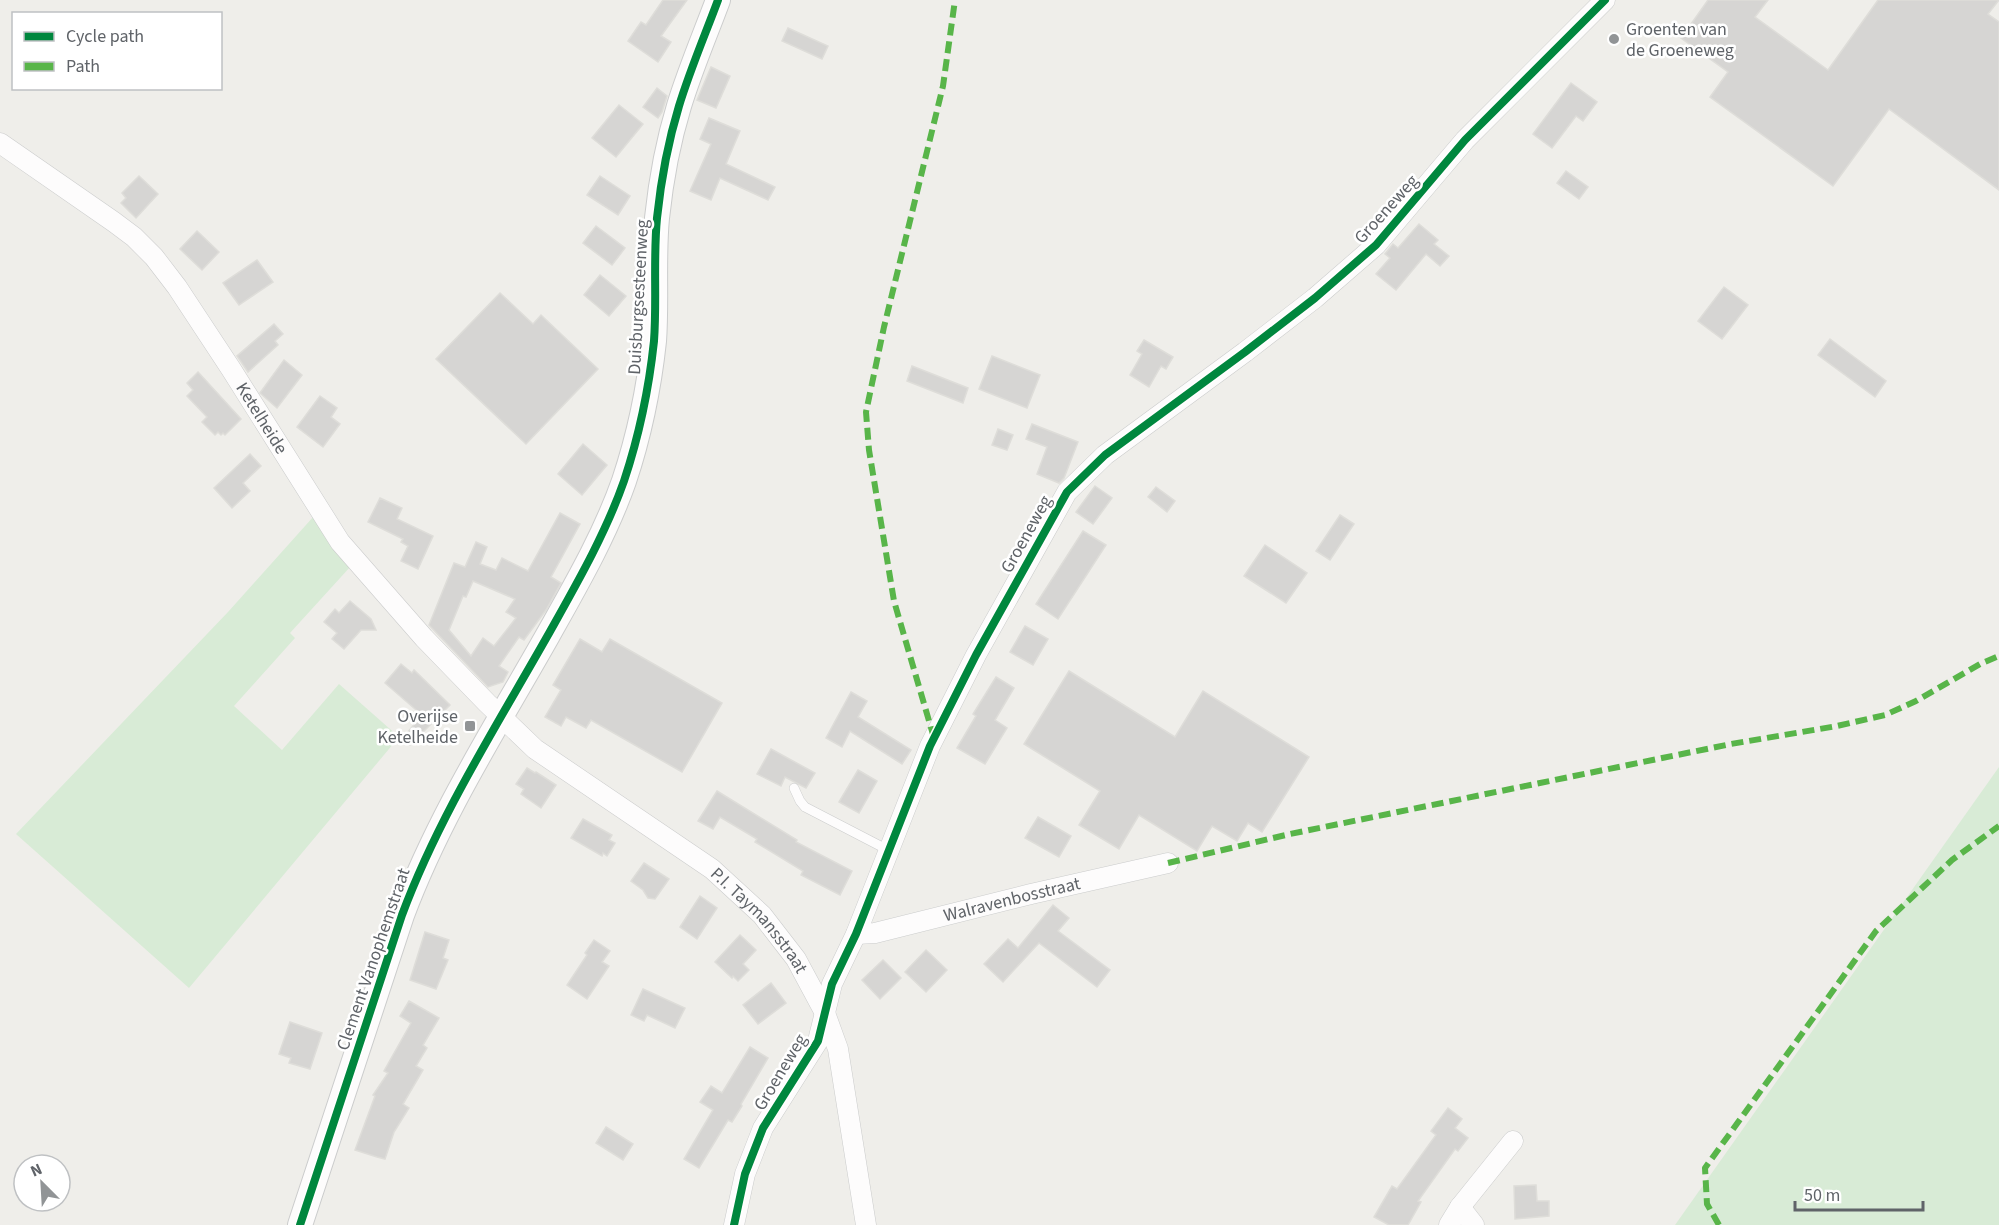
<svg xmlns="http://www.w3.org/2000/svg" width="1999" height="1225" font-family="'Source Sans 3',sans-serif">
<rect width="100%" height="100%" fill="#efeeea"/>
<!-- green -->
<g fill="#d8ebd6">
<path d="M314 516 351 566 290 633 295 638 234 706 282 750 339 684 399 737 189 988 16 834 228 612Z"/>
<path d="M1999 767V1225H1675Z"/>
</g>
<!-- building -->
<g fill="#d6d5d3" stroke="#deddd9" stroke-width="1.5" fill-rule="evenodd">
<path d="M663 0H687L661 36 671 42 658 62 628 41 641 22 646 25Z"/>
<path d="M1708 0H1768L1755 17 1828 70 1878 0H1999L1988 14 1999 22V190L1889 109 1833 186 1710 97 1728 72 1681 38Z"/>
<path d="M788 28 828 46 822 59 782 41Z"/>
<path d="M711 67 730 76 716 108 697 100Z"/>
<path d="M1571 83 1597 102 1583 121 1576 116 1552 148 1533 134Z"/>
<path d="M657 88 667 96 662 112 658 118 643 107Z"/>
<path d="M619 105 643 124 616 157 592 138Z"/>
<path d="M709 118 740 131 726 164 775 187 768 200 720 178 711 200 690 191 711 144 700 139Z"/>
<path d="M1566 171 1588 187 1579 199 1557 183Z"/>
<path d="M139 176 158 194 136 218 121 203 126 198 122 193Z"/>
<path d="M600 176 630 196 618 215 587 195Z"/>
<path d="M1419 224 1438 240 1434 244 1449 256 1440 266 1426 254 1396 290 1376 274 1390 258 1385 254 1393 244 1398 248Z"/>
<path d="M596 226 625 248 612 265 583 243Z"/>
<path d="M197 231 219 252 202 270 180 249Z"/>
<path d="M257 260 273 282 239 305 223 283Z"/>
<path d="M600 275 626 296 609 316 584 295Z"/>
<path d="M1724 287 1748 305 1722 339 1698 321Z"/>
<path d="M500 293 533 324 541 315 598 369 526 444 436 359Z"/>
<path d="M274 324 283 334 275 341 278 345 248 372 237 356Z"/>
<path d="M1830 339 1886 381 1875 397 1818 355Z"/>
<path d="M1144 340 1173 357 1166 369 1161 366 1149 387 1130 375 1142 354 1137 351Z"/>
<path d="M992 356 1040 375 1027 408 979 389Z"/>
<path d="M284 360 302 375 277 408 260 393Z"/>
<path d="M912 366 968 388 963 403 907 381Z"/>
<path d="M198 372 241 419 225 435 223 433 221 435 218 432 215 435 202 422 207 417 187 396 193 390 187 383Z"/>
<path d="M320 396 337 408 331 417 340 424 323 447 297 427Z"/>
<path d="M1032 424 1078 442 1064 478 1059 483 1037 474 1047 447 1026 439Z"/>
<path d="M998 429 1013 435 1007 450 992 445Z"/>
<path d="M583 444 607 465 582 495 558 474Z"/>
<path d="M250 454 261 466 243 483 250 491 232 508 214 488Z"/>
<path d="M1095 486 1112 498 1093 524 1076 512Z"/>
<path d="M1156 487 1175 501 1167 512 1148 497Z"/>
<path d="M380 498 402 508 397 519 433 536 418 569 401 561 408 546 401 542 403 539 368 522Z"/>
<path d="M560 513 580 524 551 577 561 583 546 610 524 640 519 637 499 666 508 672 503 682 488 687 429 625 454 563 465 567 476 542 487 547 480 564 496 570 502 558 528 571ZM473 581 515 599 506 612 516 618 494 646 483 638 471 656 449 630 463 596 466 597Z"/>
<path d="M1340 515 1354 524 1330 560 1316 551Z"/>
<path d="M1083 531 1106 545 1058 619 1036 604Z"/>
<path d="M1265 545 1307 573 1286 603 1244 576Z"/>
<path d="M350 601 371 619 376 630H361L344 649 332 639 337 633 324 622 335 609 339 613Z"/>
<path d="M1025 626 1048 639 1033 665 1010 652Z"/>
<path d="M580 639 602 652 610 639 722 703 682 772 591 720 586 728 566 717 561 726 545 717 561 690 553 685Z"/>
<path d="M401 664 412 673 414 670 450 705 410 745 403 738 422 715 385 683Z"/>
<path d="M1069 671 1175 737 1203 691 1309 757 1262 832 1248 823 1237 841 1212 826 1197 851 1139 815 1119 849 1079 825 1100 791 1024 744Z"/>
<path d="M996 677 1014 688 995 720 1007 728 985 764 957 748 976 716 973 714Z"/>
<path d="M851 692 867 701 858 717 911 750 902 764 850 731 842 747 826 738Z"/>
<path d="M771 749 815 773 806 788 785 777 781 786 757 774Z"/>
<path d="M527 768 535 773 536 772 556 785 541 808 521 794 524 789 516 784Z"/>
<path d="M858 770 877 781 859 813 839 802Z"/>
<path d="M717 791 797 840 796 842 852 871 840 895 801 875 803 871 755 842 757 839 720 817 713 829 698 821Z"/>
<path d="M1038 817 1071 836 1059 857 1025 838Z"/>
<path d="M583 819 612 835 609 840 615 843 607 856 603 853 602 856 571 838Z"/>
<path d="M644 863 669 879 655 899 648 898 643 890 631 881Z"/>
<path d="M700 896 717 908 697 939 680 927Z"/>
<path d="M1053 905 1069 918 1058 931 1110 970 1097 987 1039 943 1003 982 984 964 1008 939 1018 948Z"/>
<path d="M425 932 449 940 443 958 448 960 436 989 410 980Z"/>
<path d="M740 935 756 950 743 964 749 970 738 981 733 976 732 978 715 962Z"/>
<path d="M594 940 610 951 602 962 609 966 587 999 567 985 587 955 585 953Z"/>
<path d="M926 950 947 970 926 992 905 972Z"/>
<path d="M883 960 901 978 880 999 862 980Z"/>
<path d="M771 983 786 1003 758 1024 743 1005Z"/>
<path d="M643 989 685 1008 675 1028 647 1015 644 1021 631 1015Z"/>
<path d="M409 1001 439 1018 423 1045 427 1048 416 1066 423 1070 403 1104 409 1108 394 1132 385 1159 377 1157 355 1150 375 1096 373 1095 388 1073 384 1071 411 1023 400 1016Z"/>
<path d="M290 1022 322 1033 310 1069 289 1063 291 1058 279 1054Z"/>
<path d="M750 1047 768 1058 741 1104 742 1106 732 1122 728 1120 699 1168 684 1159 713 1110 700 1102 711 1086 722 1093Z"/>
<path d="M1448 1108 1462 1119 1455 1128 1468 1138 1458 1151 1455 1149 1418 1201 1421 1202 1408 1225H1389L1374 1217 1392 1186 1397 1189 1436 1135 1431 1131Z"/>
<path d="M606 1127 633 1144 623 1160 596 1143Z"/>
<path d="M1536 1185 1537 1201H1549V1216L1515 1219 1514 1186Z"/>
</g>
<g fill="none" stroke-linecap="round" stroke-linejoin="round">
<!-- service casing -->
<g stroke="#cbcccc" stroke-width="10">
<path id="service" d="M794 788 800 801 805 807 890 851"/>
</g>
<!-- minor casing -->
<g stroke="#cbcccc" stroke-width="21">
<g id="minor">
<path id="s1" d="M0 143 114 222 134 237 154 257 177 287 231 369 340 542 424 638 487 703 535 749 712 869 762 915 796 959 825 1013 838 1049 866 1225"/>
<path id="s2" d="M856 934 875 933 1031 894 1168 863"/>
<path d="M1460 1207 1474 1225"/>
<path d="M734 1225 745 1174 763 1128 818 1041 832 984 856 934 930 746 976 655 1067 492 1105 455 1245 352 1315 298 1376 245 1465 140 1605 0"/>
<path d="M1449 1225 1460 1207 1513 1141"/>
</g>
</g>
<!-- tertiary casing -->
<g stroke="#cbcccc" stroke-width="26">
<path id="tertiary" d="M300 1225 402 915C439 816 496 727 548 635 576 585 605 535 624 481 639 436 649 388 654 341 657 300 653 259 657 218 661 180 668 142 679 106 690 70 705 35 718 0"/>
</g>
<!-- service -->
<use href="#service" stroke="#fdfcfc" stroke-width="9"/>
<!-- minor -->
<use href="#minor" stroke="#fdfcfc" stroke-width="20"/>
<!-- tertiary -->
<use href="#tertiary" stroke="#fdfcfc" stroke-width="24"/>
<!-- quiet -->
<g stroke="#58b549" stroke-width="6" stroke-dasharray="12 6" stroke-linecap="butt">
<path d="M934 738 894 601 869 450 866 412 884 327 943 86 955 0"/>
<path d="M1168 863 1290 834 1731 744 1837 726 1885 715 1916 701 1980 664 1999 656"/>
<path d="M1719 1225 1707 1204 1705 1168 1876 931 1952 860 1999 826"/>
</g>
<!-- cycleway casing -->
<g stroke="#fff" stroke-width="11">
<g id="cycleway">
<path d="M300 1225 402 915C439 816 496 727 548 635 576 585 605 535 624 481 639 436 649 388 654 341 657 300 653 259 657 218 661 180 668 142 679 106 690 70 705 35 718 0"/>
<path d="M734 1225 745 1174 763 1128 818 1041 832 984 856 934 930 746 976 655 1067 492 1105 455 1245 352 1315 298 1376 245 1465 140 1605 0"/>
</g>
</g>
<!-- cycleway -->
<use href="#cycleway" stroke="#00873e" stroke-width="8"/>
</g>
<!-- markers -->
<g fill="#919496" stroke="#fff" stroke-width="2">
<circle cx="1614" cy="39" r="6"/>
<rect x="464" y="720" width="12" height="12" rx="3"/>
</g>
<g text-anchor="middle" stroke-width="5" stroke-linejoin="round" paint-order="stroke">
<!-- poi labels -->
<g font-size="18" fill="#5f6368" stroke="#fff" text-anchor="start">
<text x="1626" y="35">Groenten van<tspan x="1626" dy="21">de Groeneweg</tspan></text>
<text x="458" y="722" text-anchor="end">Overijse<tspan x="458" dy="21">Ketelheide</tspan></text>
</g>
<!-- street labels -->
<g font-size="18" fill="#5f6368" stroke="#fff">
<text transform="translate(1386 209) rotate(-48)" y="6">Groeneweg</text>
<text transform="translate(638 297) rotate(-87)" y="6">Duisburgsesteenweg</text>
<text dy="6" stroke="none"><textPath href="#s1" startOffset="386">Ketelheide</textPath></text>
<text transform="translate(1026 534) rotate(-61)" y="6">Groeneweg</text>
<text dy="6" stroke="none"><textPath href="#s2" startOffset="160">Walravenbosstraat</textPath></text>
<text dy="6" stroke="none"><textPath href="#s1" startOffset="1101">P.I. Taymansstraat</textPath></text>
<text transform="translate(373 959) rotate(-71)" y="6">Clement Vanophemstraat</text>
<text transform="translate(780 1072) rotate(-59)" y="6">Groeneweg</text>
</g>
</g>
<!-- legend -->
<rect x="12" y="12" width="210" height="78" fill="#ffffff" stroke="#bfc1c3" stroke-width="1.5"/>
<rect x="24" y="32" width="30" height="9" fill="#00873e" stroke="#bfc1c3" stroke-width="1.5"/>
<text x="66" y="42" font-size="18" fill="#5f6368">Cycle path</text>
<rect x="24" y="62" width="30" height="9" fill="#58b549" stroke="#bfc1c3" stroke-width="1.5"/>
<text x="66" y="72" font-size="18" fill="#5f6368">Path</text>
<!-- north arrow -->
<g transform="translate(42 1183) rotate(336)"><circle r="28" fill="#ffffff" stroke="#bfc1c3" stroke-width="1.5"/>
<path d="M0-4.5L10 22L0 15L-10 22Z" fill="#919496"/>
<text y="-9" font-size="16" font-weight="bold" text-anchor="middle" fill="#5f6368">N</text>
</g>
<!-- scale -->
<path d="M1795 1201v9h128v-9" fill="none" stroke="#5f6368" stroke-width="3"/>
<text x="1804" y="1201" font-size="18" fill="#5f6368" stroke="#ffffff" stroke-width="4.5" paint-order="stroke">50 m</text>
</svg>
